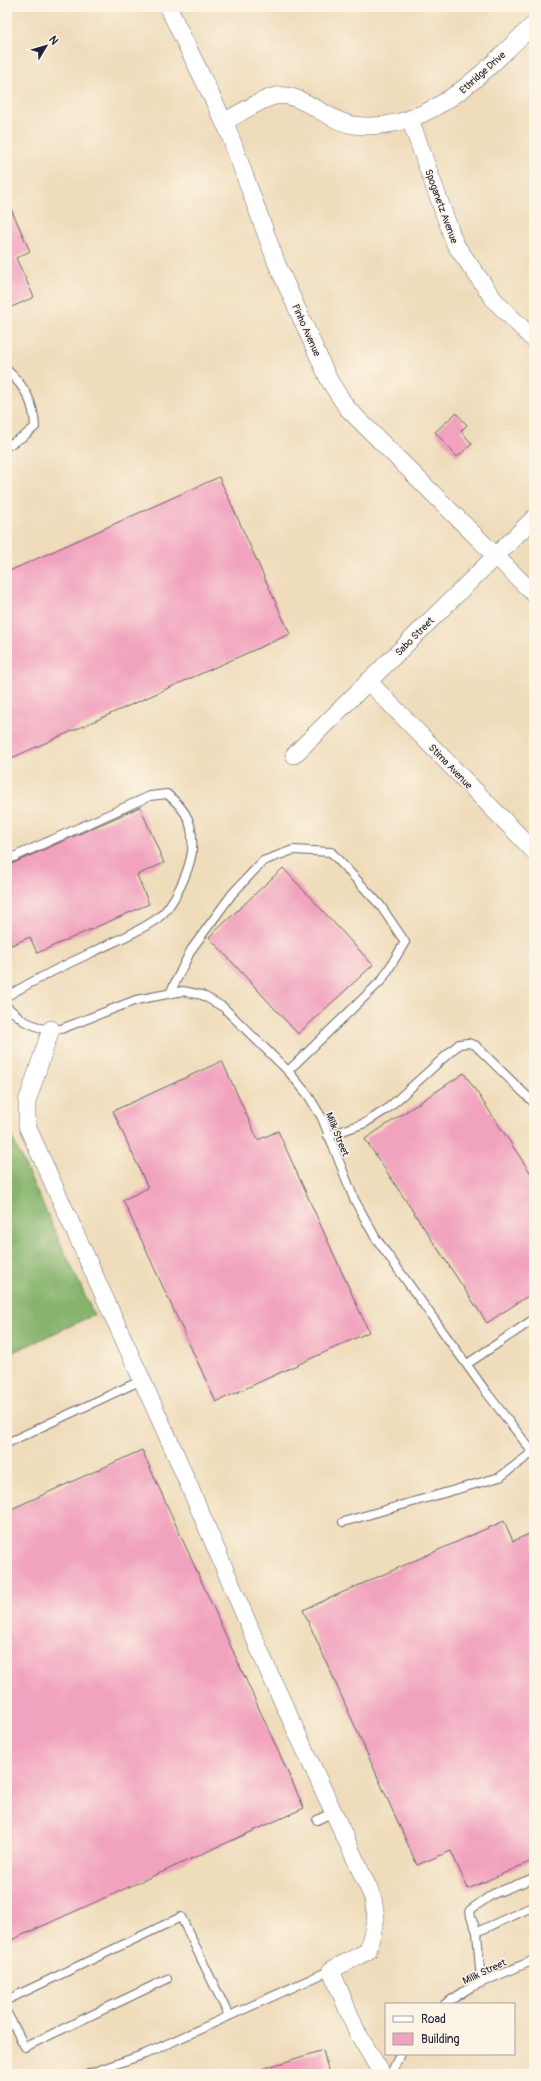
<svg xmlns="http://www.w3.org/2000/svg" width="541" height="2081" font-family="Pangolin,sans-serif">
<rect width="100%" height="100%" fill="#fcf5e5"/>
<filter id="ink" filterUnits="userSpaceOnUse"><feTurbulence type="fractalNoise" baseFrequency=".025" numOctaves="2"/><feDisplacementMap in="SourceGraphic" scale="8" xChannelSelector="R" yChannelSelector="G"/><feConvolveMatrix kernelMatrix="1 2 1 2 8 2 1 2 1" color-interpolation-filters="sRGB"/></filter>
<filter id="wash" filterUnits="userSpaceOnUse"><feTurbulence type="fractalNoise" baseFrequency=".012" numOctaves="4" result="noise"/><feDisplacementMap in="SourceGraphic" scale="16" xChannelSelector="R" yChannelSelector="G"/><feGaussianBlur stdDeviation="0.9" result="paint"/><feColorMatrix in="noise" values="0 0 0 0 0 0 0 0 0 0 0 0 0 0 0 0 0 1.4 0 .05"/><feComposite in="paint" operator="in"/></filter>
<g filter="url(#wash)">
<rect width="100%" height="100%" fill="#efdcbb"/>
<!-- forest -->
<path fill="#86b46d" stroke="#546b54" d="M7 1127 94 1315 7 1355Z"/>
<g id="blocks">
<!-- building -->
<g fill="#f1a2be">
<path d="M7 200 30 251 16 258 34 297 7 309Z"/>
<path d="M456 413 467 425 461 431 472 444 457 457 435 432Z"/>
<path d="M219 477 290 634 7 760V572Z"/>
<path d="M140 807 164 863 137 875 149 904 37 953 30 937 7 947V866Z"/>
<path d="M283 868 373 965 298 1034 209 937Z"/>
<path d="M222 1061 258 1140 278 1131 369 1332 216 1402 123 1200 148 1188 113 1111Z"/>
<path d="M464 1073 534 1178V1292L487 1323 365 1139Z"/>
<path d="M142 1450 304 1808 7 1942V1511Z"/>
<path d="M504 1521 513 1541 534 1532V1860L468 1889 451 1851 417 1865 303 1610Z"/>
<path d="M323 2050 329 2074H255V2071Z"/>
</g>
</g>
</g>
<g filter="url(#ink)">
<use href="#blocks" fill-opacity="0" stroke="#6a6368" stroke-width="1"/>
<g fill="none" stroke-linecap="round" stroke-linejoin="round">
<!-- service casing -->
<g stroke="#6a6368" stroke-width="10">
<g id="service">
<path d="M7 370C25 387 34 402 35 427L24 436 7 446"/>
<path d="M7 860 150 796 167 794C188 811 194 825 192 852 189 871 174 906 158 918 139 932 115 941 93 952 64 965 35 980 7 996"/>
<path d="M170 993 191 950 232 894 263 861 293 850 331 852 380 905 405 942 382 980 288 1071"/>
<path d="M7 1007 24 1021 43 1029H61L136 1000 183 991 202 995 223 1007 288 1071 308 1095 322 1118 354 1199 375 1237 487 1393 534 1454"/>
<path d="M328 1136 365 1123 387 1109 459 1044 468 1043 475 1045 534 1103"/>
<path d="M467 1364 534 1319"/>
<path d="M7 1443 142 1380"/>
<path d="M343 1522 500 1477 533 1452"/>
<path d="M317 1820 333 1812"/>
<path d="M477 1932 534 1906"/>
<path d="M481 1982 477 1932 471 1917 470 1910 493 1894 534 1878"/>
<path d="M7 2000 181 1917 229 2016"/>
<path d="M445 2004 471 1987 534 1960"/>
<path d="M7 2013 25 2047 167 1979"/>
<path d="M88 2074 145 2054 331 1970"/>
<path d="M391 2074 400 2054"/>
</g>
</g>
<!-- minor casing -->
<g stroke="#6a6368" stroke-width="18">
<g id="minor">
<path d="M168 7 228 130 277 264 329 380 347 408 534 594"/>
<path d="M410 119 455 244 495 301 534 340"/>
<path d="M224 122C239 114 256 102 272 97 298 88 326 121 353 125 429 135 484 71 534 24"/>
<path d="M368 681 534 851"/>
<path d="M294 755 534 518"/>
<path d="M51 1029 27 1102V1126L175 1453 268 1670 373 1898 376 1917 368 1951 331 1970 357 2032 382 2074"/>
</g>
</g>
<!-- service -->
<use href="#service" stroke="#fff" stroke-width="8"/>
<!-- minor -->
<use href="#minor" stroke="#fff" stroke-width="17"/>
</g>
</g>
<g text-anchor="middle" stroke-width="3" stroke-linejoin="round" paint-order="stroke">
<!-- street labels -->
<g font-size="10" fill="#22223b" stroke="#fcf5e5">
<text transform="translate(482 72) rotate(-42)" y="4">Ethridge Drive</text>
<text transform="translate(442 206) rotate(70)" y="4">Spoganetz Avenue</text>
<text transform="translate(307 330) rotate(66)" y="4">Pinho Avenue</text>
<text transform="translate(414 636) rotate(-45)" y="4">Sabo Street</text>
<text transform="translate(451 766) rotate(46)" y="4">Stima Avenue</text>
<text transform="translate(338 1134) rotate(68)" y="4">Milik Street</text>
<text transform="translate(484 1971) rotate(-25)" y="4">Milik Street</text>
</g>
</g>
<!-- margin -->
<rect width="541" height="2081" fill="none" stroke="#fcf5e5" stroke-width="24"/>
<!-- legend -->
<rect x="385" y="2003" width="130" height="52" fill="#fcf5e5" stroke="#a5a1a1"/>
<rect x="393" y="2016" width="20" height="6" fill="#ffffff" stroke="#a5a1a1"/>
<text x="421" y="2023" font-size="12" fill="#22223b">Road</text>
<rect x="393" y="2033" width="20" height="12" fill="#f1a2be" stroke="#a5a1a1"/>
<text x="421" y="2043" font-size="12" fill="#22223b">Building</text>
<!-- north arrow -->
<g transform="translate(46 46) rotate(52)" stroke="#fcf5e5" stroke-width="3" paint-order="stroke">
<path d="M0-3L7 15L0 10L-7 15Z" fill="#22223b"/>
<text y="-6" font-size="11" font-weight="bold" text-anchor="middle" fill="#22223b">N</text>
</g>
</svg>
